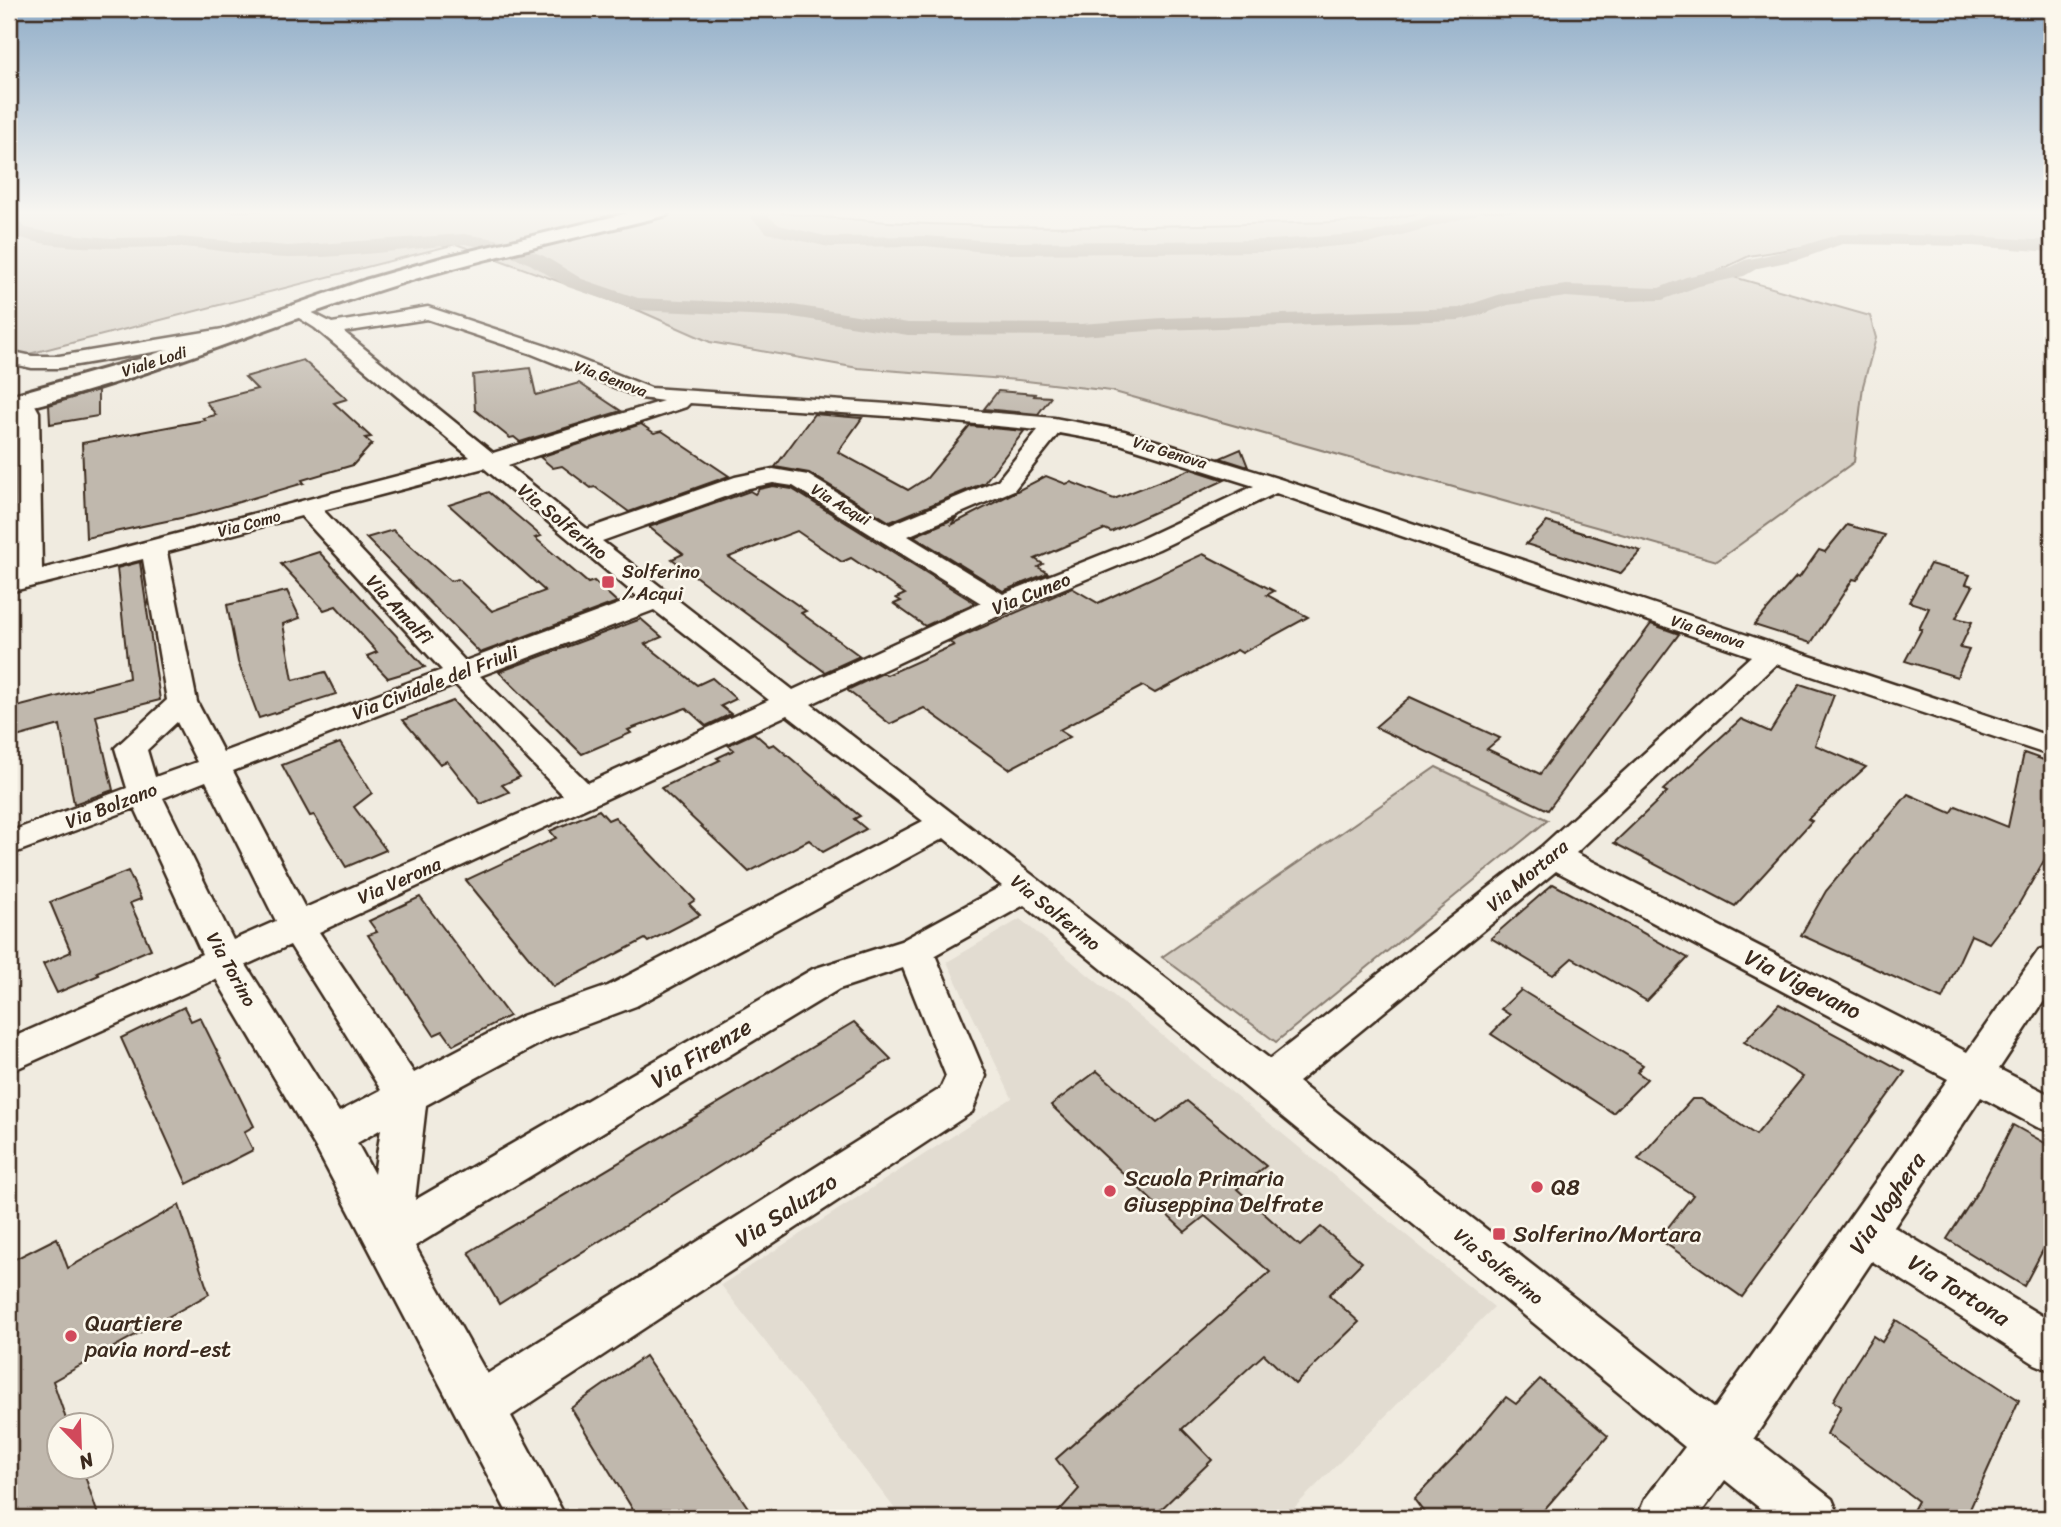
<svg xmlns="http://www.w3.org/2000/svg" width="2061" height="1527" font-family="Sriracha,sans-serif">
<rect width="100%" height="100%" fill="#f0ebe0"/>
<filter id="ink" filterUnits="userSpaceOnUse"><feTurbulence type="fractalNoise" baseFrequency=".0143" numOctaves="2"/><feDisplacementMap in="SourceGraphic" scale="14" xChannelSelector="R" yChannelSelector="G"/><feConvolveMatrix kernelMatrix="1 2 1 2 8 2 1 2 1" color-interpolation-filters="sRGB"/></filter>
<g filter="url(#ink)">
<!-- built -->
<path fill="#e2dcd1" d="M1020 919 1494 1307 1284 1518H902L721 1285 1012 1098 947 962Z"/>
<!-- green -->
<g fill="#d5cec3" stroke="#887c70" stroke-width="2">
<path d="M9 211H783L782 213C981 235 1181 225 1380 221L1428 211H2052V250L1987 242 1844 240 1749 256 1716 272 1870 316 1876 338 1863 386 1854 462 1717 561 1111 391 1018 380 858 368 710 342 640 311 456 244 17 357 9 354Z"/>
<path d="M1436 767 1548 820 1276 1042 1162 957Z"/>
</g>
<g fill="none" stroke-linecap="round" stroke-linejoin="round">
<!-- canal -->
<g fill="#aca397" fill-rule="evenodd">
<path d="M755 211H771L768 216 779 225 829 237 925 236 1006 242 1271 240 1371 233 1451 211H1479L1476 215 1372 243 1271 252 1006 254 925 246 829 247 767 233 750 217Z"/>
<path d="M9 217 15 218 26 228 48 232 111 238 178 237 288 246 464 234 502 240 544 256 582 279 638 298 793 305 908 323 1081 324 1162 318 1459 308 1504 293 1566 285 1659 288 1686 277 1731 267 1745 260 1789 250 1840 234 1972 236 2052 241V252L1972 246 1842 244 1801 259 1758 268 1744 276 1699 286 1662 300 1625 301 1566 297 1508 305 1481 315 1459 320 1162 330 1081 336 908 335 793 317 636 310 568 287 530 264 492 249 464 244C406 249 346 258 288 258 251 257 214 248 177 247 143 247 32 253 9 231Z"/>
</g>
</g>
<!-- building -->
<g fill="#c0b8ad" stroke="#3b2a1e" stroke-width="2">
<path d="M303 360 347 399 334 403 371 437 365 438 372 444 353 465 302 480 304 483 195 515 86 538 82 443 205 420 203 418 216 415 206 402 257 389 245 377Z"/>
<path d="M530 368 536 395 579 383 621 411 520 442 514 437 510 438 475 410 473 375Z"/>
<path d="M98 390V416L50 424 49 405Z"/>
<path d="M998 391 1035 394 1034 396 1051 397 1038 414 984 409Z"/>
<path d="M814 414 862 418 838 452 908 490 927 478 970 426 1024 431 984 483 890 522 809 473 775 467Z"/>
<path d="M641 424 654 433 662 431 729 476 629 512 595 487 591 488 562 466 553 468 540 457Z"/>
<path d="M1241 449 1248 467 1220 458Z"/>
<path d="M1191 469 1225 480 1111 532 1105 529 1035 559 1043 564 1038 567 1048 573 1003 591 914 536 956 518 951 525 1046 476 1066 484 1071 482 1114 499Z"/>
<path d="M773 486 792 489 975 603 925 626 894 604 901 601 896 598 905 594 851 558 842 562 797 531 729 557 806 611 801 613 860 656 825 672 672 559 683 554 649 527 750 491 755 494 759 489Z"/>
<path d="M489 492 541 536 535 538 588 583 594 581 617 602 480 653 366 538 393 530 450 581 458 579 492 611 545 591 449 505Z"/>
<path d="M1547 522 1641 551 1620 574 1526 544Z"/>
<path d="M1847 525 1885 535 1857 580 1853 579 1811 643 1754 625 1796 577 1799 578 1819 550 1825 552Z"/>
<path d="M319 552 356 592 425 667 388 678 367 656 377 652 336 606 324 610 281 564Z"/>
<path d="M1203 554 1274 591 1267 595 1308 617 1242 653 1237 650 1155 693 1143 686 1059 730 1070 737 1009 769 924 708 890 724 847 690 883 673 887 675 954 645 949 642 1072 588 1098 603Z"/>
<path d="M140 562 160 700 96 716 113 790 74 804 60 725 9 739V709L129 678 117 568Z"/>
<path d="M1930 564 1970 575 1966 584 1973 586 1956 618 1972 622 1960 648 1969 650 1957 677 1905 661 1922 629H1919L1929 608 1909 602Z"/>
<path d="M287 591 300 618 283 624 293 680 325 672 336 694 259 718 238 662 227 605Z"/>
<path d="M641 619 662 637 645 644 697 685 712 678 736 699 721 706 731 714 706 726 686 708 628 730 631 733 582 754 499 672Z"/>
<path d="M1651 624 1679 634 1548 810 1375 727 1410 697 1500 738 1487 749 1540 774Z"/>
<path d="M1800 684 1834 695 1815 745 1866 767 1808 819 1812 821 1735 906 1614 843 1667 792 1663 790 1741 719 1770 732Z"/>
<path d="M453 701 520 777 502 785 509 792 481 804 447 761 440 764 403 720Z"/>
<path d="M754 733 769 746 774 744 839 799 860 816 854 819 866 829 823 852 809 840 749 872 661 788 720 760 717 758 734 750 728 745Z"/>
<path d="M340 743 372 793 354 807 386 850 346 867 314 815 310 816 282 765Z"/>
<path d="M2024 753 2052 763V847L2017 907 1989 943 1971 935 1942 999 1801 935 1826 891 1908 794 1951 813 1956 806 2008 827Z"/>
<path d="M599 810 608 820 615 817 695 900 689 904 700 915 648 942 645 939 553 987 466 880 556 838 550 831Z"/>
<path d="M128 871 141 899 130 903 151 949 97 972 99 975 57 993 43 964 71 952 50 902Z"/>
<path d="M1553 884 1609 914 1688 958 1647 1001 1572 958 1553 975 1491 938Z"/>
<path d="M420 897 509 1016 453 1045 443 1031 434 1035 368 935 377 932 369 921Z"/>
<path d="M1521 990 1643 1065 1637 1072 1647 1079 1613 1113 1491 1034 1510 1015 1501 1009Z"/>
<path d="M1779 1004 1905 1072 1742 1297 1659 1239 1693 1195 1638 1159 1692 1099H1701L1756 1135 1803 1077 1744 1042Z"/>
<path d="M184 1007 191 1021 200 1017 254 1126 244 1132 253 1150 187 1184 121 1038Z"/>
<path d="M854 1022 891 1059 499 1304 469 1252Z"/>
<path d="M1097 1071 1157 1123 1187 1101 1266 1166 1237 1189 1300 1246 1321 1227 1362 1262 1329 1295 1359 1322 1295 1384 1264 1354 1182 1429 1212 1460 1152 1518H1053L1079 1489 1056 1459 1270 1272 1205 1216 1185 1232 1051 1105Z"/>
<path d="M2013 1125 2052 1147V1233L2024 1286 1947 1239 1980 1188Z"/>
<path d="M179 1205 209 1294 53 1381 68 1425H60V1467H82L99 1518H9V1262L57 1238 68 1268Z"/>
<path d="M1896 1320 2019 1400 1966 1518H1909L1918 1501 1827 1434 1841 1406 1833 1401 1848 1375 1873 1336 1882 1342Z"/>
<path d="M645 1356 755 1518H638L571 1408Z"/>
<path d="M1540 1379 1608 1436 1537 1518H1428L1414 1499 1457 1455 1506 1397 1516 1404Z"/>
</g>
<g fill="none" stroke-linecap="round" stroke-linejoin="round">
<!-- minor casing -->
<g stroke="#3b2a1e" stroke-width="5">
<g id="minor">
<path d="M297 305 332 323 428 307 546 346 651 388 903 405 1054 418 1124 431 1283 480 2052 737V756L1776 664 1576 853 1967 1052 2039 950 2052 947V989L1999 1069 2052 1096V1132L2037 1127 1981 1097 1894 1227 2052 1322V1371L2035 1364 1872 1261 1754 1438 1832 1499 1840 1518H1772L1725 1480 1697 1518H1637L1645 1499 1685 1447 1024 905 935 955 986 1076 972 1112 511 1416 566 1518H510L316 1148 216 979 9 1072V1039L202 954 135 808 9 855V832L127 788 115 748 167 700 143 559 9 592V576L16 575 17 412 13 400 16 396H30L39 412 42 569 470 457 315 328 288 311 290 307ZM427 319 532 354 641 398 663 401 493 453 344 332ZM690 403 903 417 1038 430 998 480 890 525 808 475 773 469 735 477 587 529 508 465 686 407ZM1059 433 1120 444 1254 486 1141 539 1003 594 908 536 1014 490ZM484 468 638 597 465 661 323 510ZM773 483 793 486 981 603 793 690 602 541 749 488ZM1276 493 1751 656 1541 847 1270 1059 811 704 1011 610 1159 549ZM301 516 442 670 223 752 197 702 167 552ZM654 610 769 700 588 783 480 676ZM456 685 563 795 305 908 233 771ZM787 715 923 821 608 986 522 1016 414 1073 319 932ZM177 722 197 762 155 777 147 750ZM206 781 276 921 233 940 163 798ZM944 838 1002 886 901 941 813 969 415 1200 426 1105 550 1038 636 1006ZM1556 871 1948 1079 1715 1408 1298 1082ZM290 945 381 1090 339 1112 246 965ZM903 968 946 1076 940 1089 487 1374 415 1246 839 989ZM381 1129 374 1174 357 1143Z"/>
<path d="M235 327 245 333 242 337 59 368H32L9 363V351L32 356H59Z"/>
</g>
</g>
<!-- tertiary casing -->
<g stroke="#3b2a1e" stroke-width="6">
<path id="tertiary" d="M637 211H669L667 215C572 239 476 259 383 289 258 329 137 383 9 412V396L143 358 365 280 445 257Z"/>
</g>
<!-- minor -->
<use href="#minor" fill="#fbf7ec" fill-rule="evenodd"/>
<!-- tertiary -->
<use href="#tertiary" fill="#fbf7ec" fill-rule="evenodd"/>
</g>
</g>
<!-- sky -->
<linearGradient id="sky" x2="0" y2="1"><stop stop-color="#90adc8"/><stop offset="0.5" stop-color="#f8f6f1"/><stop offset="1" stop-color="#f8f6f1" stop-opacity="0"/></linearGradient>
<rect width="2061" height="425" fill="url(#sky)"/>
<!-- markers -->
<g fill="#d1495b" stroke="#fbf7ec" stroke-width="2.5">
<rect x="601" y="575" width="14" height="14" rx="3.5"/>
<circle cx="1537" cy="1187" r="7"/>
<circle cx="1110" cy="1191" r="7"/>
<rect x="1492" y="1227" width="14" height="14" rx="3.5"/>
<circle cx="71" cy="1336" r="7"/>
</g>
<g text-anchor="middle" stroke-width="5" stroke-linejoin="round" paint-order="stroke">
<!-- far-street labels -->
<g font-size="16" fill="#3b2a1e" stroke="#fbf7ec">
<text transform="translate(154 361) rotate(-18)" y="6">Viale Lodi</text>
<text transform="translate(611 378) rotate(21)" y="6">Via Genova</text>
<text transform="translate(1170 452) rotate(17)" y="6">Via Genova</text>
<text transform="translate(841 504) rotate(31)" y="6">Via Acqui</text>
<text transform="translate(249 523) rotate(-15)" y="6">Via Como</text>
<text transform="translate(1708 631) rotate(18)" y="6">Via Genova</text>
</g>
<!-- street labels -->
<g font-size="19" fill="#3b2a1e" stroke="#fbf7ec">
<text transform="translate(563 521) rotate(39)" y="7">Via Solferino</text>
<text transform="translate(1031 593) rotate(-22)" y="7">Via Cuneo</text>
<text transform="translate(400 609) rotate(47)" y="7">Via Amalfi</text>
<text transform="translate(435 682) rotate(-21)" y="7">Via Cividale del Friuli</text>
<text transform="translate(111 805) rotate(-21)" y="7">Via Bolzano</text>
<text transform="translate(1527 875) rotate(-40)" y="7">Via Mortara</text>
<text transform="translate(399 880) rotate(-24)" y="7">Via Verona</text>
<text transform="translate(1056 912) rotate(39)" y="7">Via Solferino</text>
<text transform="translate(232 969) rotate(61)" y="7">Via Torino</text>
<text transform="translate(1499 1266) rotate(39)" y="7">Via Solferino</text>
</g>
<!-- poi labels -->
<g font-size="19" fill="#3b2a1e" stroke="#fbf7ec" text-anchor="start">
<text x="622" y="578">Solferino<tspan x="622" dy="22">/ Acqui</tspan></text>
</g>
<!-- near-street labels -->
<g font-size="23" fill="#3b2a1e" stroke="#fbf7ec">
<text transform="translate(1803 984) rotate(27)" y="8">Via Vigevano</text>
<text transform="translate(701 1053) rotate(-31)" y="8">Via Firenze</text>
<text transform="translate(1887 1203) rotate(-56)" y="8">Via Voghera</text>
<text transform="translate(786 1210) rotate(-33)" y="8">Via Saluzzo</text>
<text transform="translate(1959 1290) rotate(32)" y="8">Via Tortona</text>
</g>
<!-- near-poi labels -->
<g font-size="23" fill="#3b2a1e" stroke="#fbf7ec" text-anchor="start">
<text x="1124" y="1186">Scuola Primaria<tspan x="1124" dy="26">Giuseppina Delfrate</tspan></text>
<text x="1551" y="1195">Q8</text>
<text x="1513" y="1242">Solferino/Mortara</text>
<text x="85" y="1331">Quartiere<tspan x="85" dy="26">pavia nord-est</tspan></text>
</g>
</g>
<!-- margin -->
<rect width="2061" height="1527" fill="none" stroke="#fbf7ec" stroke-width="35"/>
<rect x="18" y="18" width="2026" height="1492" fill="none" stroke="#3b2a1e" stroke-width="2.5" filter="url(#ink)"/>
<!-- north arrow -->
<g transform="translate(80 1446) rotate(157)"><circle r="33" fill="#fbf7ec" stroke="#aea59a" stroke-width="2"/>
<path d="M0-5L12 26L0 18L-12 26Z" fill="#d1495b"/>
<text y="-10" font-size="19" font-weight="bold" text-anchor="middle" fill="#3b2a1e">N</text>
</g>
</svg>
